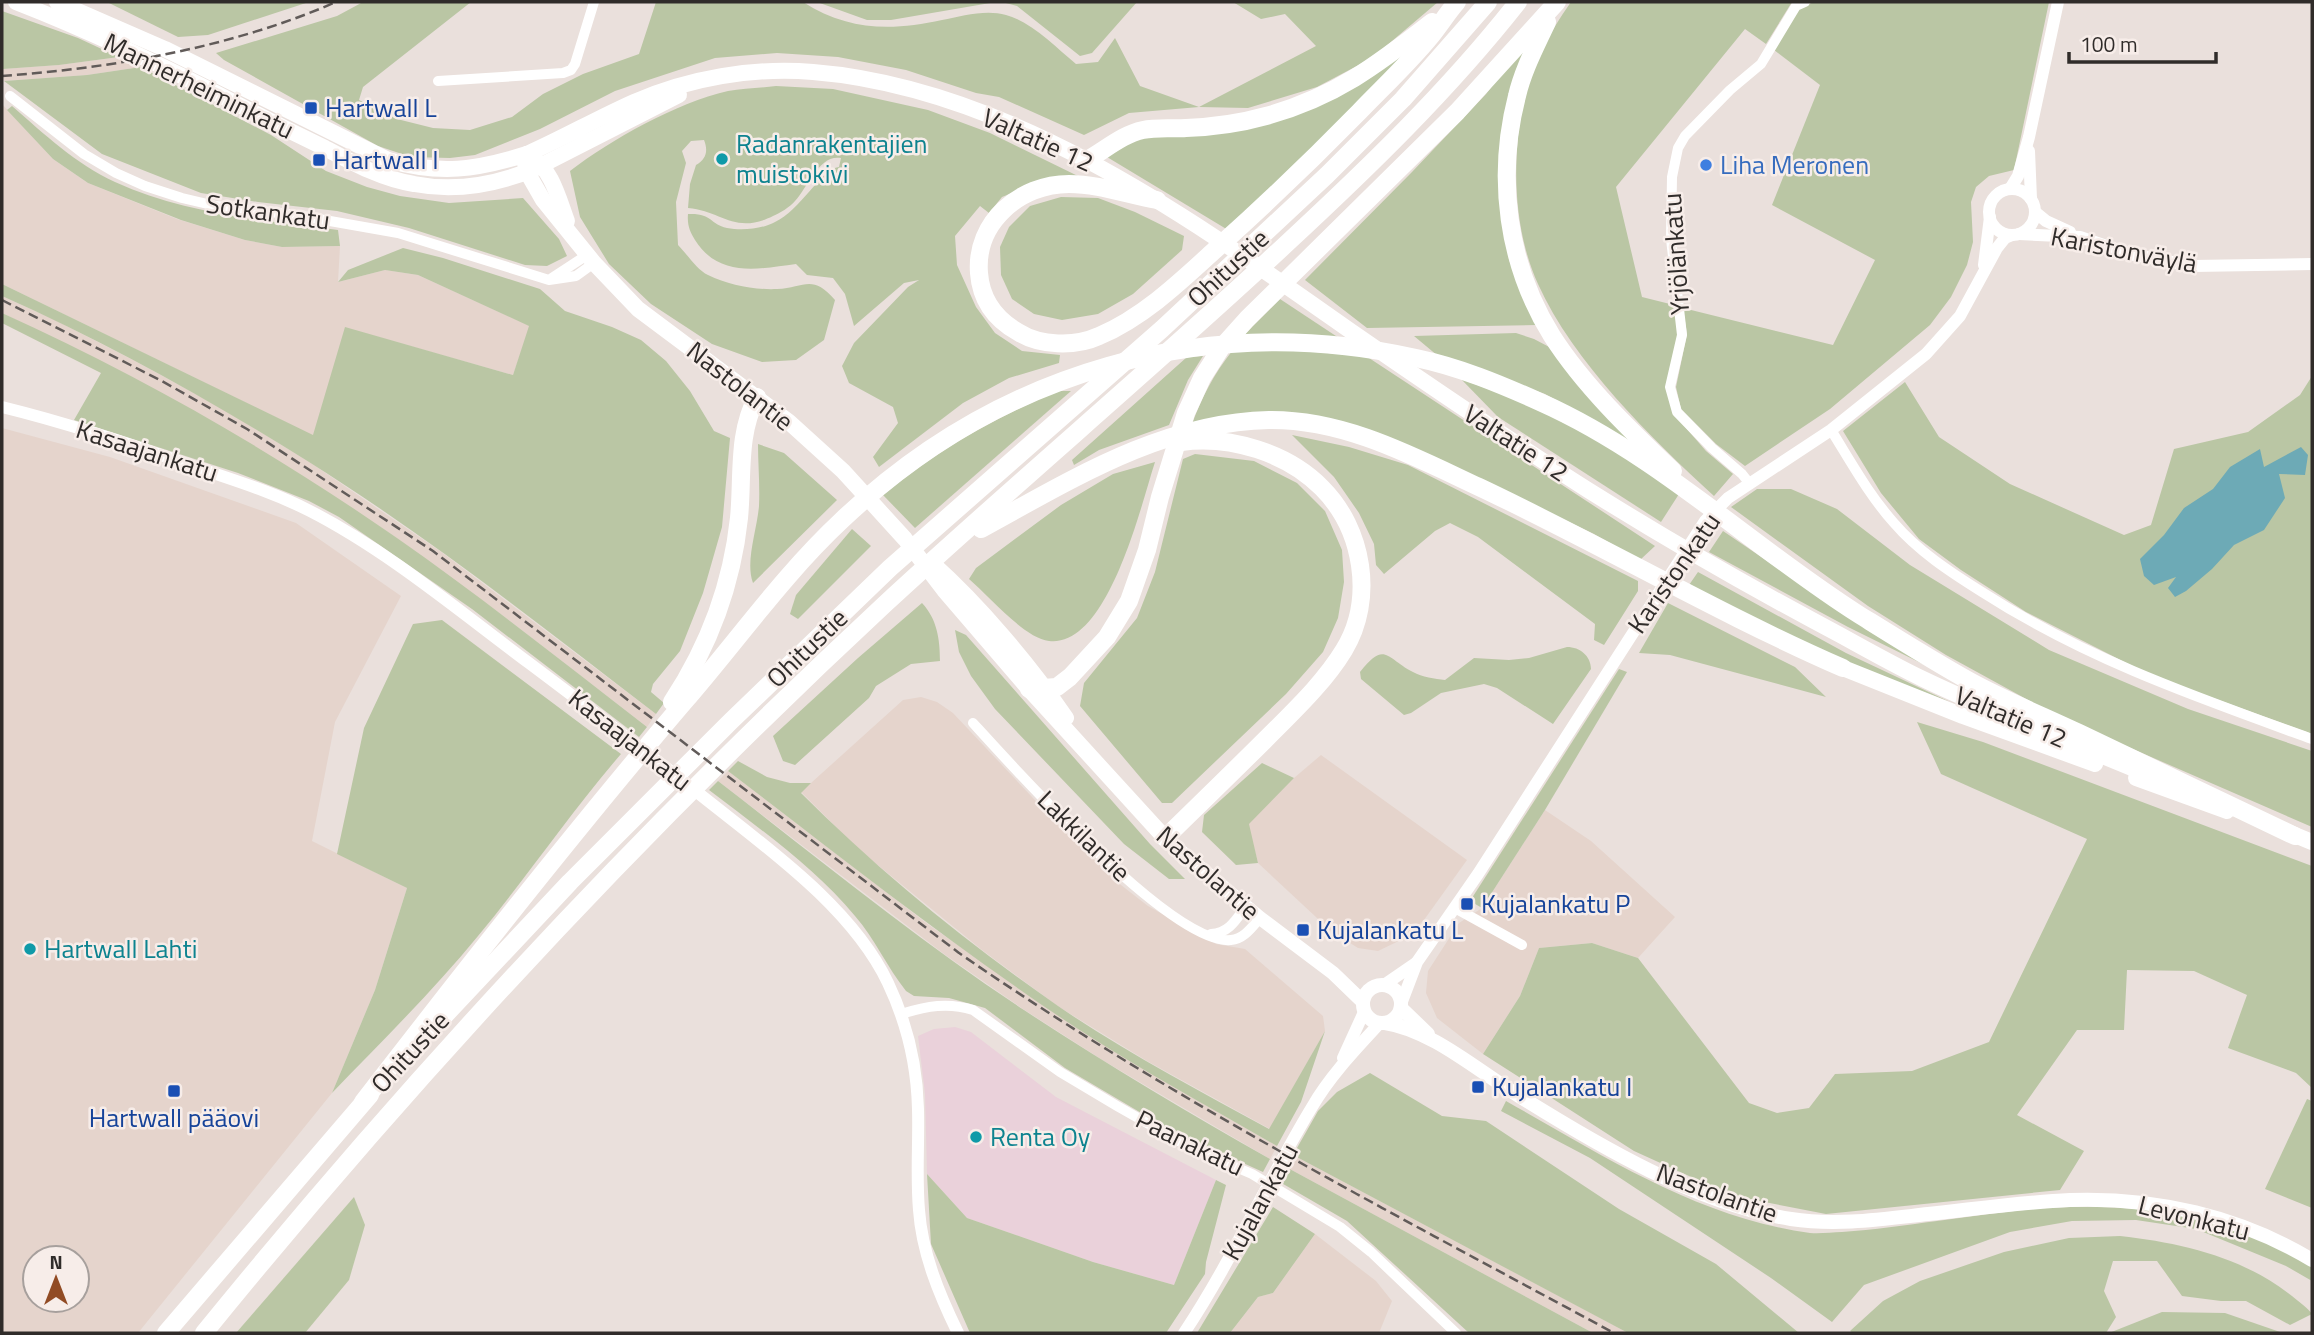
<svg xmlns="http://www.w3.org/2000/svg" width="2314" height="1335" font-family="'Titillium Web',sans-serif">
<rect width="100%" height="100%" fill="#eae0dc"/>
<!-- commercial -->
<path fill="#ead1da" d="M955 1027 971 1032 1056 1097 1216 1180 1174 1285 1093 1262 967 1218 927 1174 925 1094 918 1036 934 1029Z"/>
<!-- built -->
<g fill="#e5d4cc" fill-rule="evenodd">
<path d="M119 57 141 67 87 75 4 81 3 69 59 65Z"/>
<path d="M2 104 53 159 88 183 177 219 245 240 282 247 340 246 338 282 385 270 418 275 530 326 513 375 346 328 314 436 2 284Z"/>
<path d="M2 296 53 319 135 361 218 406 311 463 440 551 656 714 647 727 506 618 398 539 312 482 219 426 128 375 2 313Z"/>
<path d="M2 428 110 457 296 523 401 596 335 722 312 841 407 888 375 990 332 1093 138 1333H2ZM35 1258H77V1300H35Z"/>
<path d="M921 697 937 702 953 713 1066 833 1121 885 1148 906 1216 944 1245 949 1323 1016 1325 1031 1270 1129 1147 1061 1059 1007 982 950 858 849 801 792 903 700Z"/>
<path d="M1321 755 1467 860 1424 920 1405 938 1378 951 1358 948 1331 931 1258 863 1248 824 1294 778Z"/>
<path d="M728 771 929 925 1076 1027 1179 1090 1277 1146 1270 1159 1104 1061 1023 1009 944 954 718 781Z"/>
<path d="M1545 810 1591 841 1675 917 1638 958 1592 943 1539 948 1520 996 1483 1054 1437 1018 1426 993 1428 971 1459 923 1482 908Z"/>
<path d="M1293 1155 1561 1297 1628 1333H1593L1286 1167Z"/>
<path d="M1315 1234 1376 1281 1392 1301 1379 1333H1230L1258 1297 1273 1293Z"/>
</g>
<!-- green -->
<g fill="#bac6a4">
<path d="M107 2H309L208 35 178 37Z"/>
<path d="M363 2H471L363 87 359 100 397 119 433 128 470 130 512 117 543 94 583 74 639 54 656 2H803C848 31 892 31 942 20 962 16 986 9 1006 15 1032 22 1055 47 1076 64L1098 62 1115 38 1140 86 1199 107 1316 46 1285 14 1261 19 1233 2H1438L1372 58 1317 87 1248 108 1199 107 1129 113 1084 135 999 97 976 93 906 70 838 57 777 53 715 58 615 91 540 129 475 155 450 158 411 157 378 146 224 60 216 53 337 16Z"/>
<path d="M817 2H996L891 20H867Z"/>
<path d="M1002 2H1137L1092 53 1080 56 1017 6Z"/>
<path d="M1571 2H1792L1766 44 1745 29 1616 187 1642 297 1674 305 1678 336 1673 413 1706 451 1733 474 1714 496C1652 439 1573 362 1538 284 1519 242 1514 194 1517 149 1520 95 1539 46 1571 2Z"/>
<path d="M1814 2H2049L2014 170 1989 176 1976 187 1971 202 1973 242 1967 265 1951 297 1930 325 1830 409 1745 466 1716 444 1681 409 1676 387 1687 334 1683 308 1833 345 1875 260 1772 205 1820 85 1774 50 1798 9Z"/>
<path d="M2 11 78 38 119 57 59 65 3 69Z"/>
<path d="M1533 34 1500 197 1509 260 1537 325 1367 328 1305 280 1412 172 1486 94Z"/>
<path d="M1415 43 1330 133 1228 230 1107 157 1143 135 1246 125Z"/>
<path d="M141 67 271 135 326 171 367 187 400 196 449 203 523 198 559 239 567 256 547 266 525 265 409 228 337 211 258 202 201 193 102 154 4 81 87 75Z"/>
<path d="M776 86 833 89 928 110 990 133 1084 179 1019 190 1002 197 989 213 980 206 955 236 957 265 976 307 995 333 1022 351 1060 355 1059 363 1009 378 963 403 879 467 873 457 898 423 893 407 849 383 842 366 854 343 908 287 919 280 904 283 854 326 845 294 833 278 807 275 796 264C758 269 719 278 695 240 690 232 687 225 688 214 713 213 709 224 727 228 742 231 762 229 775 222 800 211 821 169 839 167L841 158C819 154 808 187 795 201 790 207 780 213 773 216 735 235 722 211 688 208L690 184 696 165C707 159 708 150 704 140L691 141 682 151 686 163 676 202 678 245C687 254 697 270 708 275 729 285 754 290 777 289 804 288 812 273 835 300L824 340 796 360 762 362 712 344 651 304 609 264 580 217 570 171C612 139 676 103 728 91 743 88 761 88 776 86Z"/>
<path d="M12 106C44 134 76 164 115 182 185 214 262 220 338 230L340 246 282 247 245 240 181 220 88 183 53 159 7 110Z"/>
<path d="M1061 197 1098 198 1135 212 1184 236 1182 250 1133 294 1098 314 1062 320 1034 314 1012 299 1001 275 1000 247 1009 227 1030 206Z"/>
<path d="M403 248 443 258 540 289 565 311 612 327 641 340 666 361 690 391 714 431 730 438 722 527 703 593 680 651 653 684 651 692 664 703 656 714C543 627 430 538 309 462 210 400 108 343 2 296V284L313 435 345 327 513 375 529 326 418 275 385 270 338 282 348 270Z"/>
<path d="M1280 299 1342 340 1243 336Z"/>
<path d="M2 313C140 375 273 452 397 538 483 598 564 663 647 727L639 737 472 609 339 517 309 501 238 473 74 420 101 373 2 323Z"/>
<path d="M1516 333 1534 339 1553 349 1651 460 1600 424 1545 394 1438 356 1414 336Z"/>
<path d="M1277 349 1366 356 1655 546 1640 560 1594 534 1521 499 1362 430 1192 424C1202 397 1214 374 1232 351Z"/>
<path d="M1203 356 1188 380 1169 425 1099 450 1074 465 1072 460 1187 357Z"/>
<path d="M2312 376V734L2150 675 2026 612 1961 570 1919 539 1881 493 1843 431 1905 382 1939 437 2010 484 2124 535 2151 525 2174 449 2248 432 2300 395Z"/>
<path d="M1461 379 1518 400 1611 446 1679 494 1661 522 1498 417Z"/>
<path d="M1058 391H1071L915 528 883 495C939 449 992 419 1058 391Z"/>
<path d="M1292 435 1349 447 1408 465 1638 581V591L1604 645 1594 640 1595 624 1478 537 1450 523 1435 531 1384 574 1376 565 1374 544 1359 513 1334 477Z"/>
<path d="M758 444 784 453 837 500 753 583C745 562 757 530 759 506 760 485 758 464 758 444Z"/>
<path d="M1195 454 1254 461 1297 483 1325 511 1342 550 1344 582 1338 618 1323 652 1286 694 1172 803H1162L1080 706 1084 683 1137 618 1155 572 1183 459Z"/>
<path d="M1155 462C1141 505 1108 648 1049 641 1024 638 989 596 969 579L976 568 1061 505 1113 474Z"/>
<path d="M1757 489H1791L1837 509 1910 565 2049 650 2188 709 2312 751V827L2057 716 1946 655 1868 606 1731 507Z"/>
<path d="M852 529 871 546 798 619 790 614 796 595Z"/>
<path d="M1723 531 1839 610 1943 674 1848 627 1709 552Z"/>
<path d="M1698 572 1846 653 1950 702 1815 651 1689 585Z"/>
<path d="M922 603C937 619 940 639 940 661L911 664 876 686 869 698 795 765 783 761 773 736 858 658Z"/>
<path d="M1668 603 1795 667 1826 697 1670 655 1639 653Z"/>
<path d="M442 620 621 754C570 813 527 877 478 936 433 991 381 1042 332 1093L375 990 407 888 337 854 364 728 413 624Z"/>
<path d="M955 630 966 635 1150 844 1185 879H1169L1124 844 995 709 971 676 959 652Z"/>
<path d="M1567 647C1580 647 1591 656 1591 669L1553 724 1497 688 1484 684 1441 693 1411 713 1404 715 1361 679 1360 672C1385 640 1386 658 1413 672 1422 677 1435 679 1445 680L1474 658 1509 660 1529 658Z"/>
<path d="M1619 669 1627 672 1545 810 1482 908 1470 901Z"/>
<path d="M1917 722 1983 742 2312 866V1088L2296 1073 2228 1048 2247 995 2194 971 2127 970 2124 1030H2077L2017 1115 2084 1151 2060 1190 1826 1214 1733 1196 1634 1151 1483 1054 1520 996 1539 948 1592 943 1638 958 1749 1103 1777 1113 1809 1108 1835 1074 1912 1071 1989 1042 2087 839 1941 774Z"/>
<path d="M738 761 767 777 790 783H811L801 793C879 871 967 943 1058 1006 1125 1052 1198 1090 1269 1129L1325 1031 1301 1102 1277 1146C1209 1107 1141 1070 1075 1027 955 948 842 858 728 771Z"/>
<path d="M1262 763 1294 778 1249 824 1258 863 1236 865 1202 832 1204 815Z"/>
<path d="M718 781C819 859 918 940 1024 1010 1104 1063 1187 1112 1270 1159L1263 1172 1170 1130 1065 1068 985 1008 949 998 914 996 906 991C887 967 875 939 855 916 814 867 760 829 709 790Z"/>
<path d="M1370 1073 1442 1116 1486 1121 1619 1209 1716 1264 1799 1333H1628L1293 1155 1318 1111 1337 1092Z"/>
<path d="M2307 1099 2312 1101V1208L2265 1189Z"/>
<path d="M1506 1101C1602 1155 1698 1218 1810 1233 1821 1234 1832 1232 1842 1232 1874 1230 1905 1225 1937 1221 1981 1215 2025 1208 2069 1207 2153 1204 2241 1221 2312 1267V1281L2286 1266 2196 1229 2136 1220 2072 1221 2010 1232 1864 1285 1832 1322 1771 1278 1590 1158 1501 1111Z"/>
<path d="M1286 1167 1593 1333H1469L1347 1221 1278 1181Z"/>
<path d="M927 1174 967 1218 1093 1262 1174 1285 1216 1180 1226 1185 1206 1262 1205 1274 1166 1333H970L931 1244Z"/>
<path d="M354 1197 365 1225 349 1280 305 1333H236Z"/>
<path d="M1273 1207 1315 1234 1273 1293 1258 1297 1230 1333H1197Z"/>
<path d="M2120 1236C2182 1243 2243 1257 2292 1296 2299 1302 2308 1308 2312 1314L2290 1325 2246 1301H2221L2182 1296 2157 1261H2113L2104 1291 2116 1317 2106 1333H1853L1850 1331 1883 1301 1920 1281 2004 1252 2069 1238Z"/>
<path d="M2162 1312 2225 1313 2283 1333H2109Z"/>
</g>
<!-- water -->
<path fill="#6daab6" d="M2301 447 2308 455 2305 475 2279 474 2285 498 2264 530 2234 545 2212 569 2186 591 2175 597 2168 588 2176 577 2154 585 2144 576 2140 559 2164 535 2184 508 2213 489 2230 467 2260 449 2264 467Z"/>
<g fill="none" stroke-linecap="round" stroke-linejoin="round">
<!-- minor -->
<g stroke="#fff" stroke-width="10">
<path d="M438 81 563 73 571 70 575 64 594 2"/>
<path d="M10 96 84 154 116 173 145 186 182 198 216 206 296 215 398 233 549 280 576 276 594 263"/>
<path d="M552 278 587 255"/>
<path d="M1831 430C1851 462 1869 495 1894 523 1918 551 1950 572 1982 592 2086 659 2196 697 2312 739"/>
<path d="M1750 484 1742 474 1712 448 1677 412 1670 387 1682 335 1671 239 1672 177 1678 148 1685 136 1730 90 1761 64 1796 6 1805 2"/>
<path d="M973 723C1014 768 1173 946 1231 940 1244 939 1252 927 1260 918"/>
<path d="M1455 908 1522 945"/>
<path d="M1211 934C1229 933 1236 920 1246 906"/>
<path d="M901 1014C927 1006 948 1002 973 1010L1060 1072 1117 1106 1191 1148 1252 1174 1340 1227 1371 1252 1456 1333"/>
</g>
<!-- tertiary -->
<g stroke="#fff" stroke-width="12">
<path d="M2029 151 2031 199"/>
<path d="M2010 189 2018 176 2029 137 2058 2"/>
<circle cx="2012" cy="212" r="23"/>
<path d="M2035 212 2046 221 2070 232"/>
<path d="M2019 234 2080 237 2130 254 2193 266 2312 264"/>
<path d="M1984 265 1990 217"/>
<path d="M2 407C67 423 131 444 195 467 233 480 273 492 310 511 388 551 459 611 529 663 589 708 648 753 707 800 770 850 853 909 888 983 907 1023 917 1065 918 1109 919 1142 916 1176 919 1210 922 1253 939 1294 958 1333"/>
<path d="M1384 985 1416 963"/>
<path d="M1401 1004 1417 962 1478 874 1705 521 1728 498 1831 430 1926 354 1960 316 1997 248 2005 238 2012 235"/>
<path d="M1343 1058 1364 1012"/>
<path d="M1184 1333C1232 1261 1267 1181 1312 1107 1330 1076 1355 1050 1379 1024"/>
</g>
<!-- secondary -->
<g stroke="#fff" stroke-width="14">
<path d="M1165 838 1260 918 1333 973 1362 1001"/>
<circle cx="1382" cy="1004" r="19"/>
<path d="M1401 1008 1428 1034"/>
<path d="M1385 1023C1432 1030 1479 1072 1519 1096 1599 1146 1697 1204 1791 1219 1837 1226 1883 1219 1928 1214 1975 1209 2023 1202 2070 1200 2155 1197 2239 1216 2312 1260"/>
</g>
<!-- primary -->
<g stroke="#fff" stroke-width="16">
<path d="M16 2C93 32 166 67 239 105 268 120 296 134 325 148 353 163 382 179 414 184 455 192 495 185 534 169"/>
<path d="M57 2 165 49 388 160C440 175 476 170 527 154"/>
<path d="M527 154 525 163 527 172 543 200 594 263 638 309 789 422 843 471 905 539 944 590 1029 689 1165 838"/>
<path d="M531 157C552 169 559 200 567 221"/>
<path d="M932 563C979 605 1030 665 1066 718"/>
</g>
<!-- trunk -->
<g stroke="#fff" stroke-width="16">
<path d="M527 154C563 138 598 118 634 102 689 78 753 67 813 72 1012 88 1194 221 1352 332 1430 386 1508 439 1588 490 1671 542 1755 590 1842 636 1869 651 1896 666 1923 679 1998 715 2075 744 2151 776"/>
<path d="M542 165 679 95"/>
<path d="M1843 668 1963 716 2095 764"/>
<path d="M2136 778 2227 811"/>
<path d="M2285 831 2312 842"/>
</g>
<!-- motorway -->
<g stroke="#fff" stroke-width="18">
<path d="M1547 22C1536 46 1523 70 1517 96 1496 177 1507 264 1552 336 1584 386 1630 430 1673 471"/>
<path d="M1087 160C1105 150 1123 134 1143 130 1157 127 1172 129 1186 128 1212 127 1241 123 1266 116 1335 97 1377 65 1432 22"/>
<path d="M1157 200C1128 195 1099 184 1069 184 1020 184 975 222 979 273 981 300 995 319 1018 332 1040 346 1075 347 1099 336 1144 317 1182 280 1217 248 1266 204 1313 159 1359 112 1383 87 1409 63 1431 36 1440 25 1448 12 1457 2"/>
<path d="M981 529C1071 480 1163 422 1269 420 1344 419 1413 456 1479 487 1602 545 1719 614 1843 668"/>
<path d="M1029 689 1057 687 1070 677 1107 637 1129 601 1147 550 1160 497 1186 413 1202 378 1221 348 1247 319 1457 112 1557 2"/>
<path d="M672 702C709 646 732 584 739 518 743 478 737 433 757 397"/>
<path d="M1165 838C1203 801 1241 764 1279 726 1302 703 1327 678 1344 650 1375 599 1363 529 1322 488 1288 453 1230 435 1181 442"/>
<path d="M430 1031 570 882 731 721 890 568 1162 329 1327 175 1403 99 1488 2"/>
<path d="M363 1102C468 966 574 831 685 701 737 641 784 574 842 520 998 372 1205 311 1416 358 1459 367 1500 384 1540 402 1657 454 1751 546 1858 614 1895 637 1933 661 1971 682 2006 701 2043 716 2079 733 2151 767 2223 802 2295 836"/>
<path d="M166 1333 370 1095"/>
<path d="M204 1333C412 1077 643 829 885 604 1016 483 1153 368 1284 246 1367 169 1448 91 1518 2"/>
</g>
<!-- rail -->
<g stroke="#615b59" stroke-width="2.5" stroke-dasharray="10 5" stroke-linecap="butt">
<path d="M2 76C114 68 233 47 336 2"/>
<path d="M2 300 160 380 247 429 433 551 959 953C1167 1097 1392 1213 1614 1333"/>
</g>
</g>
<!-- markers -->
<g fill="#1a4fb4" stroke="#f7ede9" stroke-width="2.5">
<rect x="304" y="101" width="14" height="14" rx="3.5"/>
<rect x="312" y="153" width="14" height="14" rx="3.5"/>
<rect x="1460" y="897" width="14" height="14" rx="3.5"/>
<rect x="1296" y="923" width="14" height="14" rx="3.5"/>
<rect x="1471" y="1080" width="14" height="14" rx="3.5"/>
<rect x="167" y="1084" width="14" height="14" rx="3.5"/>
</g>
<g fill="#0f9aa8" stroke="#f7ede9" stroke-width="2.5">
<circle cx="722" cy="159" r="7"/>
<circle cx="30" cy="949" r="7"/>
<circle cx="976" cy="1137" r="7"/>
</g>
<circle fill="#3f7fe0" stroke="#f7ede9" stroke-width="2.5" cx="1706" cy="165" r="7"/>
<g text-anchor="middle" stroke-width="5" stroke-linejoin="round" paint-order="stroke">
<!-- street labels -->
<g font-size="26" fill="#302c2a" stroke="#f7ede9">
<text transform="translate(199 86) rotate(26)" y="9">Mannerheiminkatu</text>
<text transform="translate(1038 140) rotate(24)" y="9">Valtatie 12</text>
<text transform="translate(268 212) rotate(8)" y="9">Sotkankatu</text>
<text transform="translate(2124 250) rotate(11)" y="9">Karistonväylä</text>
<text transform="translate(1676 254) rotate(-94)" y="9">Yrjölänkatu</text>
<text transform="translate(1228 268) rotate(-43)" y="9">Ohitustie</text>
<text transform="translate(740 386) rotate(38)" y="9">Nastolantie</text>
<text transform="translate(1516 443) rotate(33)" y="9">Valtatie 12</text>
<text transform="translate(147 451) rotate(18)" y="9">Kasaajankatu</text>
<text transform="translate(1674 573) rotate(-55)" y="9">Karistonkatu</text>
<text transform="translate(807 648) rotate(-44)" y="9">Ohitustie</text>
<text transform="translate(2011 717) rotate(23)" y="9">Valtatie 12</text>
<text transform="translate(630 740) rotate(38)" y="9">Kasaajankatu</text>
<text transform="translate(1084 836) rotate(44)" y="9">Lakkilantie</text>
<text transform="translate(1208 873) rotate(41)" y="9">Nastolantie</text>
<text transform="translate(410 1052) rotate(-47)" y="9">Ohitustie</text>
<text transform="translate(1190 1143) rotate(26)" y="9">Paanakatu</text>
<text transform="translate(1717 1193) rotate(20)" y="9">Nastolantie</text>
<text transform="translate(1260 1202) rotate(-61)" y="9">Kujalankatu</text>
<text transform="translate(2194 1218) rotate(14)" y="9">Levonkatu</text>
</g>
<!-- transit labels -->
<g font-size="26" fill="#164399" stroke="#f7ede9" text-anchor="start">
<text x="325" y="117">Hartwall L</text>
<text x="333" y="169">Hartwall I</text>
<text x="1481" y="913">Kujalankatu P</text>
<text x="1317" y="939">Kujalankatu L</text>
<text x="1492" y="1096">Kujalankatu I</text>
<text x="174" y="1127" text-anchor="middle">Hartwall pääovi</text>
</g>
<!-- culture labels -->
<g font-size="26" fill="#0d838f" stroke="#f7ede9" text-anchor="start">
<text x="736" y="153">Radanrakentajien<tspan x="736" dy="30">muistokivi</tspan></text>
<text x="44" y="958">Hartwall Lahti</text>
<text x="990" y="1146">Renta Oy</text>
</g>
<!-- shop labels -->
<g font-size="26" fill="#366cbe" stroke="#f7ede9" text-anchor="start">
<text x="1720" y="174">Liha Meronen</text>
</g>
</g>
<!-- border -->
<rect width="2314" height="1335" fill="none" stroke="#302c2a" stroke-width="7"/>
<!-- north arrow -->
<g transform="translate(56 1279)"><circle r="33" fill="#f7ede9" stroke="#a7a09d" stroke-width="2"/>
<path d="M0-5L12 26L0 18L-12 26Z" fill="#914b24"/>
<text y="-10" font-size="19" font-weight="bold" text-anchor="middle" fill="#302c2a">N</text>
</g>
<!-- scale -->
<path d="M2069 52v10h147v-10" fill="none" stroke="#302c2a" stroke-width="3.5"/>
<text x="2080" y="52" font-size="21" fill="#302c2a" stroke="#f7ede9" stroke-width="5" paint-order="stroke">100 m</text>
</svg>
